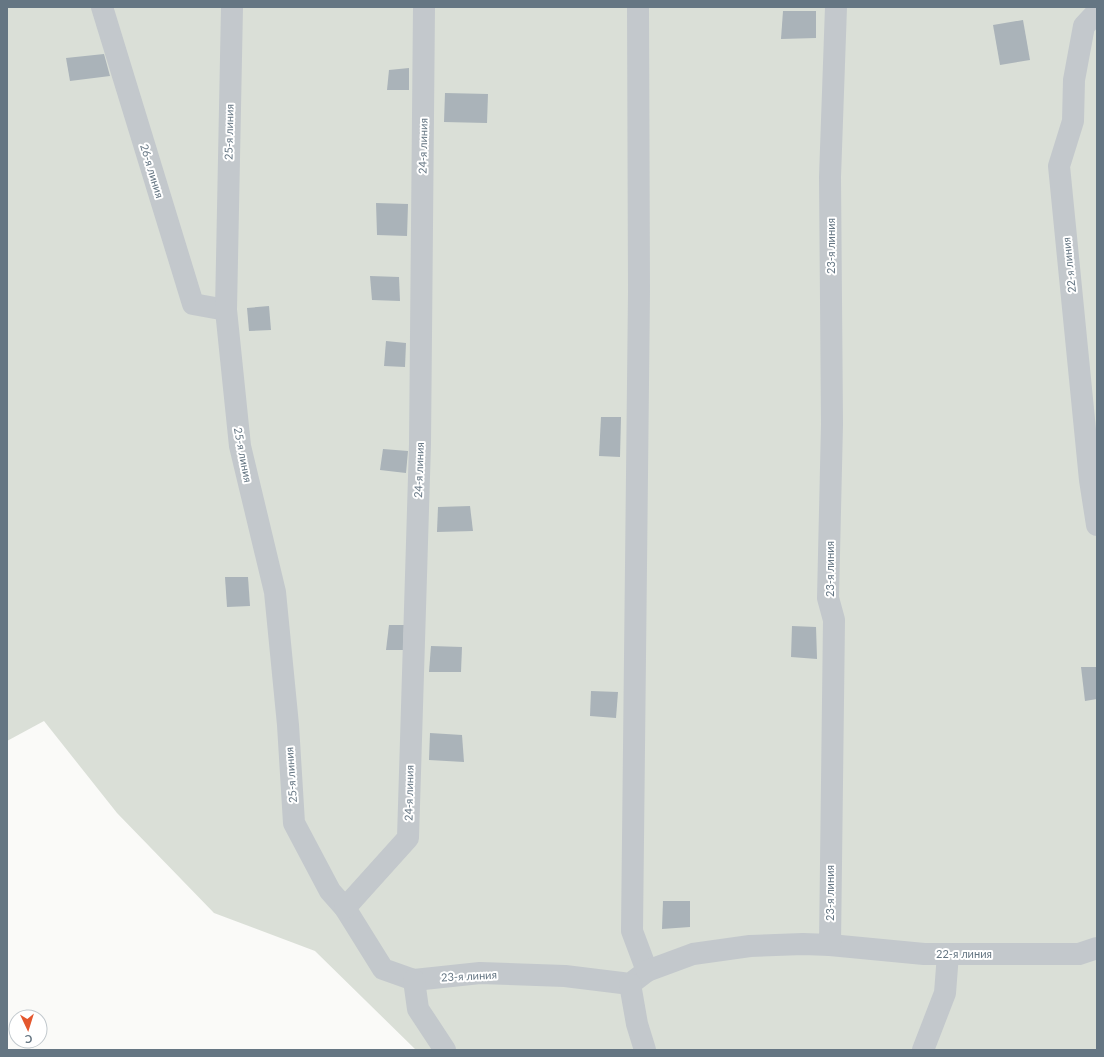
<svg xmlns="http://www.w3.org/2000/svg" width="1104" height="1057" font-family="Lato,sans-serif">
<rect width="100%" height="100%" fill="#fafaf8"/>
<!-- green -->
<path fill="#dadfd7" d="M7 7H1097V1050H416L315 951 214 913 117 813 44 721 7 741Z"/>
<!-- building -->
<g fill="#aab3b9">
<path d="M783 11H816V38L781 39Z"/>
<path d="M1023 20 1030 60 1000 65 993 25Z"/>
<path d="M104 54 110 76 70 81 66 58Z"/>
<path d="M409 68V90H387L389 70Z"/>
<path d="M445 93 488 94 487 123 444 122Z"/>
<path d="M376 203 408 204 407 236 377 235Z"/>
<path d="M370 276 399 277 400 301 372 300Z"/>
<path d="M269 306 271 330 249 331 247 308Z"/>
<path d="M386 341 406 343 405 367 384 366Z"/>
<path d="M601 417H621L620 457 599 456Z"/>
<path d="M383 449 408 451 406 473 380 470Z"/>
<path d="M470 506 473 531 437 532 438 507Z"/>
<path d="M225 577H248L250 606 227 607Z"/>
<path d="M389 625H404L403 650H386Z"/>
<path d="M792 626 816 627 817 659 791 657Z"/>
<path d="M431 646 462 647 461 672H429Z"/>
<path d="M1081 667H1097V699L1085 701Z"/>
<path d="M591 691 618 692 616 718 590 716Z"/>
<path d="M430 733 462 735 464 762 429 760Z"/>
<path d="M663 901H690V927L662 929Z"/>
</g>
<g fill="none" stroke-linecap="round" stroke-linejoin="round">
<!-- minor -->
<g stroke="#c3c8cc" stroke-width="22">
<path d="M102 7 193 304 226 310"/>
<path d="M232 7 226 310 240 446 275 592 288 725 294 823 330 891 345 908 383 969 414 980 480 973 565 976 630 984 647 971 632 931 639 292 638 7"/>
<path d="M1097 12 1084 26 1074 80 1073 121 1059 166 1090 480 1097 525"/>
<path d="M345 908 408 838 420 444 424 7"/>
<path d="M830 945 924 954H1079L1097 948"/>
<path d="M647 971 693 954 750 946 803 944 830 945 834 620 828 598 832 424 830 177 836 7"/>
<path d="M414 980 418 1009 445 1050"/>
<path d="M630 984 637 1024 645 1050"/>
<path d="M923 1050 945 993 948 954"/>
</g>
</g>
<g text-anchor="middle" stroke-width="4" stroke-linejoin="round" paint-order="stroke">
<!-- street labels -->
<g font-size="11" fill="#657683" stroke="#fff">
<text transform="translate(229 132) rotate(-89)" y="4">25-я линия</text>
<text transform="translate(423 146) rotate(-89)" y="4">24-я линия</text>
<text transform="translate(152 171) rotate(73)" y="4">26-я линия</text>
<text transform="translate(831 246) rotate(-90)" y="4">23-я линия</text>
<text transform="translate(1069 265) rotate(-96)" y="4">22-я линия</text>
<text transform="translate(243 455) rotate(79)" y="4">25-я линия</text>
<text transform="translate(419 470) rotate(-88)" y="4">24-я линия</text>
<text transform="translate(830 569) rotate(-90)" y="4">23-я линия</text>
<text transform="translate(291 775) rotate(-94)" y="4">25-я линия</text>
<text transform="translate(409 793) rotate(-89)" y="4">24-я линия</text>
<text transform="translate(830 893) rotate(-90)" y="4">23-я линия</text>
<text x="964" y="958">22-я линия</text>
<text transform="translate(469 976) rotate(-3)" y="4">23-я линия</text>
</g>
</g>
<!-- border -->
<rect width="1104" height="1057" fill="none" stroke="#657683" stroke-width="16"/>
<!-- north arrow -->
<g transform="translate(28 1029) rotate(176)"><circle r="19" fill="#ffffff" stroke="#c1c8cd"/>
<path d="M0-3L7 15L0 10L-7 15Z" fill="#e4572e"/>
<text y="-6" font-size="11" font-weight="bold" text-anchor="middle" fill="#657683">С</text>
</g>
</svg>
